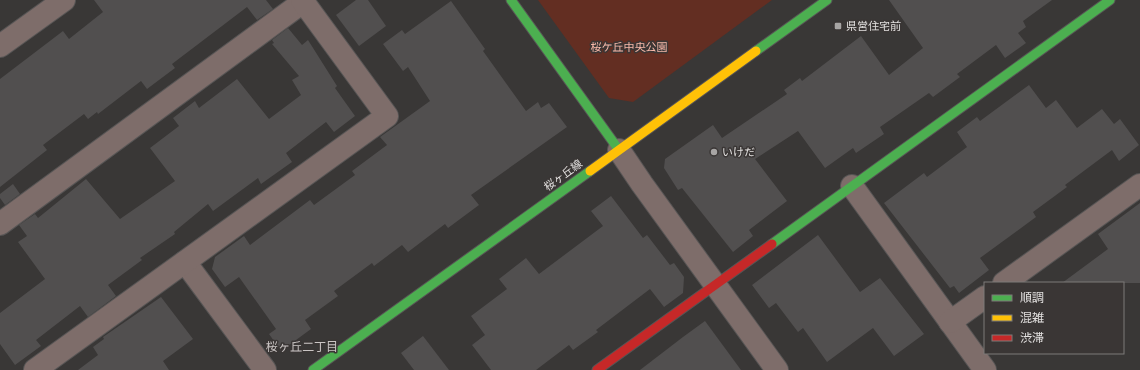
<svg xmlns="http://www.w3.org/2000/svg" width="1140" height="370" font-family="Lato,'Noto Sans JP',sans-serif">
<rect width="100%" height="100%" fill="#393736"/>
<!-- green -->
<path fill="#632e22" d="M538 0H772L633 102 609 98Z"/>
<!-- building -->
<g fill="#514f4f">
<path d="M94 0H266L273 9 257 20 247 7 172 64 175 68 147 89 141 81 98 114 97 112 88 119 84 114 43 145 47 150 0 187V79L63 31 69 39 103 12Z"/>
<path d="M356 0H368L386 26 359 46 336 15Z"/>
<path d="M889 0H1052L1023 21 1026 27 1018 33 1026 43 1005 58 996 45 957 74 960 77 933 97 929 93 880 127 884 134 856 153 853 148 825 168 798 131 755 159 787 201 749 230 753 236 733 252 682 188 678 190 664 168 665 159 713 125 722 138 787 94 784 90 800 78 802 81 861 36 889 75 923 48Z"/>
<path d="M451 1 485 49 483 51 526 111 538 102 541 108 549 103 567 127 471 195 479 205 448 228 445 224 408 252 402 245 374 266 372 263 334 291 338 296 305 320 311 329 281 351 269 334 276 329 239 277 225 287 212 269 215 257 244 236 250 245 310 200 314 205 355 175 352 171 387 145 380 137 430 101 408 67 403 71 383 44 402 30 405 34Z"/>
<path d="M288 28 302 45 308 40 337 86 335 88 355 116 334 132 326 122 286 153 292 162 261 184 258 178 213 211 208 204 174 232 175 234 140 258 142 260 108 285 116 296 88 317 80 306 36 340 41 346 15 365 0 344V313L45 279 18 242 27 236 19 225 35 214 38 218 86 179 120 219 175 181 150 148 179 126 173 118 195 101 199 108 237 79 269 119 301 95 292 80 299 76 272 44 274 43 272 40Z"/>
<path d="M1029 85 1046 108 1056 100 1077 128 1102 109 1114 124 1120 119 1139 145 1119 161 1112 150 1065 185 1067 187 1033 212 1036 217 980 258 989 270 959 293 954 286 950 288 884 203 924 173 927 177 967 147 957 132 977 117 980 121Z"/>
<path d="M13 184 20 194 5 205 0 198V194Z"/>
<path d="M611 196 643 238 647 235 670 265 674 263 684 277 683 293 664 307 650 289 596 330 598 332 573 350 569 345 536 370H491L472 345 485 335 471 316 507 289 499 279 526 258 539 274 603 226 591 211Z"/>
<path d="M1140 203V283H1062L1108 249 1098 234Z"/>
<path d="M818 235 860 292 880 278 924 334 894 356 873 328 827 362 803 328 798 332 776 303 769 308 752 285Z"/>
<path d="M161 297 193 339 163 361 169 370H78L98 355 93 347 104 339 103 337Z"/>
<path d="M705 321 741 370H640L683 337Z"/>
<path d="M423 336 449 370H414L401 353Z"/>
</g>
<g fill="none" stroke-linecap="round" stroke-linejoin="round">
<!-- street casing -->
<g stroke="#575555" stroke-width="24">
<g id="street">
<path d="M0 46 64 0"/>
<path d="M619 150 642 184 777 370"/>
<path d="M852 186 985 370"/>
<path d="M0 224 303 2"/>
<path d="M185 262 265 370"/>
<path d="M1004 283 1140 185"/>
<path d="M950 322 985 297"/>
<path d="M35 370 387 116 302 0"/>
</g>
</g>
<!-- fast casing -->
<g stroke="#575555" stroke-width="11">
<g id="fast">
<path d="M511 0 619 150"/>
<path d="M756 51 827 0"/>
<path d="M772 244 1110 0"/>
<path d="M313 370 590 171"/>
</g>
</g>
<!-- slow casing -->
<g stroke="#575555" stroke-width="11">
<path id="slow" d="M590 171 756 51"/>
</g>
<!-- jam casing -->
<g stroke="#575555" stroke-width="11">
<path id="jam" d="M597 370 772 244"/>
</g>
<!-- street -->
<use href="#street" stroke="#7e6d6a" stroke-width="22"/>
<!-- fast -->
<use href="#fast" stroke="#4caf50" stroke-width="9"/>
<!-- slow -->
<use href="#slow" stroke="#ffc107" stroke-width="9"/>
<!-- jam -->
<use href="#jam" stroke="#c62828" stroke-width="9"/>
</g>
<!-- markers -->
<g fill="#a7a5a4" stroke="#3a3635" stroke-width="1.5">
<rect x="834" y="22" width="8" height="8" rx="2"/>
<circle cx="714" cy="152" r="4"/>
</g>
<g text-anchor="middle" stroke-width="3" stroke-linejoin="round" paint-order="stroke">
<!-- poi labels -->
<g font-size="11" fill="#e2e0df" stroke="#3a3635" text-anchor="start">
<text x="846" y="30">県営住宅前</text>
<text x="722" y="156">いけだ</text>
</g>
<!-- park labels -->
<g font-size="11" fill="#f7b8a8" stroke="#3a3635">
<text x="629" y="51">桜ケ丘中央公園</text>
</g>
<!-- street labels -->
<g font-size="11" fill="#e2e0df" stroke="#3a3635">
<text transform="translate(563 175) rotate(-36)" y="4">桜ヶ丘線</text>
</g>
<!-- neighbourhood labels -->
<g font-size="12" fill="#cac5c4" stroke="#3a3635">
<text x="302" y="351">桜ヶ丘二丁目</text>
</g>
</g>
<!-- legend -->
<rect x="984" y="282" width="140" height="72" fill="#3a3635" stroke="#7d7a79"/>
<rect x="992" y="295" width="20" height="6" fill="#4caf50" stroke="#7d7a79"/>
<text x="1020" y="302" font-size="12" fill="#e2e0df">順調</text>
<rect x="992" y="315" width="20" height="6" fill="#ffc107" stroke="#7d7a79"/>
<text x="1020" y="322" font-size="12" fill="#e2e0df">混雑</text>
<rect x="992" y="335" width="20" height="6" fill="#c62828" stroke="#7d7a79"/>
<text x="1020" y="342" font-size="12" fill="#e2e0df">渋滞</text>
</svg>
